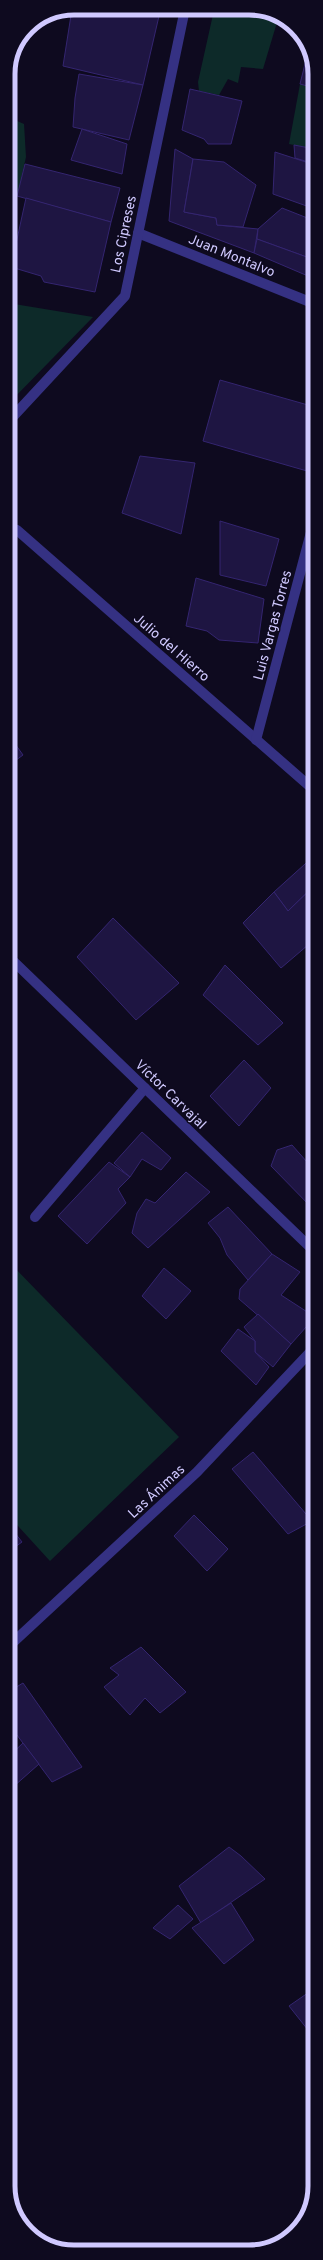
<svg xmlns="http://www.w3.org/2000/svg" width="323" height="2260" font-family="Overpass,sans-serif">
<rect width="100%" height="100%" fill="#0e0a1f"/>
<!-- green -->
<g fill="#0d2a29">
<path d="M214 10H223L229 12 231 10H253L278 19 263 69 241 67 238 83 228 79 219 95 199 91 198 82Z"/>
<path d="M300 84 315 88V149L289 144Z"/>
<path d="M8 117 24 124 26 157 8 236Z"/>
<path d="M8 303 93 317 8 404Z"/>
<path d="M8 1261 179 1437 50 1561 8 1515Z"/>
</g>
<!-- building -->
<g fill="#1e1542" stroke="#342570">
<path d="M74 8 135 9 159 16 143 85 63 66 72 9Z"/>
<path d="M308 52 315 69V88L300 84Z"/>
<path d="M79 74 143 85 129 140 73 127 75 98Z"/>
<path d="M190 89 242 101 231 144H208L204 139 182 130Z"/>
<path d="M82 129 127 144 122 174 71 160Z"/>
<path d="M294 145 315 149V164L295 158Z"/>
<path d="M175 149 193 159 184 212 216 218 217 225 258 229 254 253 169 221Z"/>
<path d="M275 152 315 165V209L273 194Z"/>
<path d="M193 159 224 162 256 185 243 227 217 225 216 218 184 212Z"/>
<path d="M25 164 120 188 111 222 17 196Z"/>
<path d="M26 198 111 222 95 292 44 282 41 276 11 267Z"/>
<path d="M282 208 315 221V260L257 239 258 229Z"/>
<path d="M257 239 315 260V279L254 253Z"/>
<path d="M220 380 315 407V449L307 471 203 441Z"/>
<path d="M140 456 195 463 181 534 122 513Z"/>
<path d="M220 521 279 539 266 586 220 575Z"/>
<path d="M196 578 264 599 258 643 219 640 207 631 186 626Z"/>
<path d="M8 734 23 755 8 766Z"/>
<path d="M8 803 15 820 8 826Z"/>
<path d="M315 855V885L288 911 274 892Z"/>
<path d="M315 885V939L281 968 243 923 274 892 288 911Z"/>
<path d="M113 918 179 983 136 1020 77 957Z"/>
<path d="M225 965 283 1023 258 1045 203 995Z"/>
<path d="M244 1060 271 1088 239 1126 210 1096Z"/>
<path d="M142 1132 171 1158 161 1170 142 1159 130 1177 114 1163Z"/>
<path d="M292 1145 315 1171V1211L271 1166 277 1150Z"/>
<path d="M109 1162 130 1177 118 1189 126 1203 87 1244 58 1216Z"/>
<path d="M186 1172 210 1192 148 1248 132 1233 137 1213 146 1199 155 1203Z"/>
<path d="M228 1207 272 1254 248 1280 227 1255 220 1238 208 1223Z"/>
<path d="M272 1254 300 1272 281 1295 315 1317 291 1344 239 1299 240 1289Z"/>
<path d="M164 1268 191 1291 166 1319 142 1296Z"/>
<path d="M258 1314 291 1344 273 1367 255 1352V1341L244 1327Z"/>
<path d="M238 1329 255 1341V1352L269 1367 256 1385 221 1351Z"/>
<path d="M253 1452 312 1521 288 1534 232 1469Z"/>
<path d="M194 1515 228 1549 207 1571 174 1536Z"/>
<path d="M8 1524 22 1542 8 1552Z"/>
<path d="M141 1647 186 1692 160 1713 145 1698 130 1715 104 1687 119 1675 110 1668Z"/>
<path d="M23 1683 82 1767 52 1782 8 1723V1692Z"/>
<path d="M8 1733 17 1744 8 1752Z"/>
<path d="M23 1743 39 1764 13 1787 8 1781V1757Z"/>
<path d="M229 1847 241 1856 265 1879 201 1923 179 1886Z"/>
<path d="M231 1903 254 1940 224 1964 192 1928Z"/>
<path d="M178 1905 193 1919 170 1939 153 1928Z"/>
<path d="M315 1988V2026L308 2030 289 2006Z"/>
</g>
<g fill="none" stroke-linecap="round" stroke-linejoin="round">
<!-- service -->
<path stroke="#353183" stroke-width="10" d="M35 1217 145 1088"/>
<!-- minor -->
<g stroke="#353183" stroke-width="10">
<path d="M138 233 315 304"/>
<path d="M8 422 125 296 185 9"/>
<path d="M8 527 17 530 315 791"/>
<path d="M256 740 315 517"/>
<path d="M8 956 315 1252"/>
<path d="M8 1647 197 1472 315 1347"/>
</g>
</g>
<g text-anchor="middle" stroke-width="3" stroke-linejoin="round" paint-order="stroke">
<!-- street labels -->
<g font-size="14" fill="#d0c9ff" stroke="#0e0a1f">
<text transform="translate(123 234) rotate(-78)" y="5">Los Cipreses</text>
<text transform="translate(232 255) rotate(22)" y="5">Juan Montalvo</text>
<text transform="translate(272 625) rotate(-75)" y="5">Luis Vargas Torres</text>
<text transform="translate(172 647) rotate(41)" y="5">Julio del Hierro</text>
<text transform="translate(171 1094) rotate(44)" y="5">Víctor Carvajal</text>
<text transform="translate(156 1491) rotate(-43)" y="5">Las Ánimas</text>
</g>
</g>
<!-- crop -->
<path d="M0 0H323V2260H0ZM74 15H249A59 59 0 0 1 308 74V2186A59 59 0 0 1 249 2245H74A59 59 0 0 1 15 2186V74A59 59 0 0 1 74 15Z" fill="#0e0a1f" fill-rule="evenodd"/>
<path fill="none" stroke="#d0c9ff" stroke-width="5" d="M74 15H249A59 59 0 0 1 308 74V2186A59 59 0 0 1 249 2245H74A59 59 0 0 1 15 2186V74A59 59 0 0 1 74 15Z"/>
</svg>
